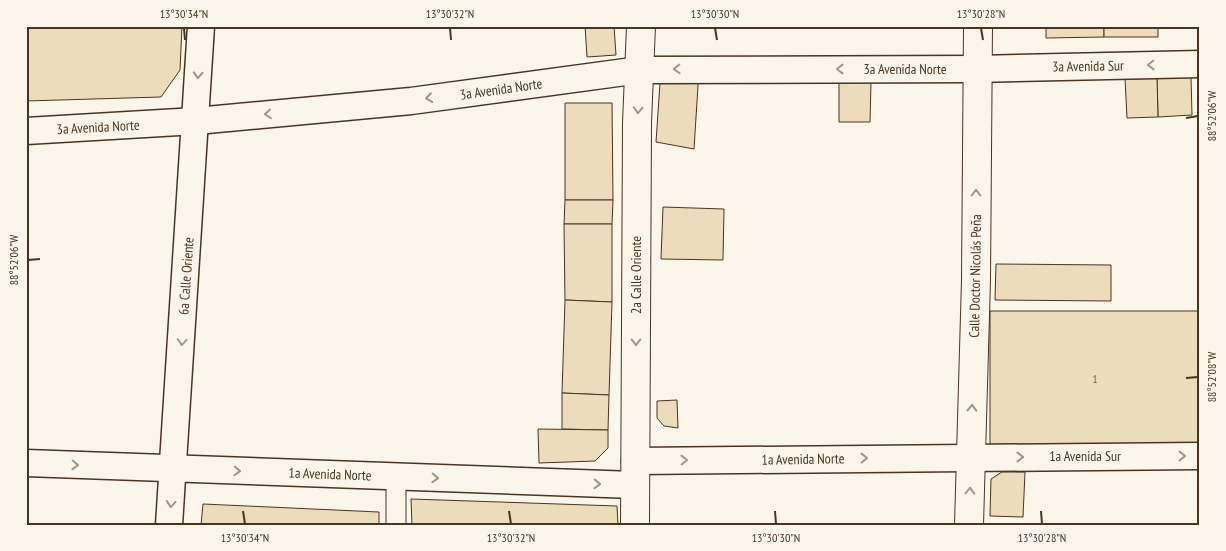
<svg xmlns="http://www.w3.org/2000/svg" width="1226" height="551" font-family="'PT Sans Narrow',sans-serif">
<rect width="100%" height="100%" fill="#fbf6e9"/>
<!-- building -->
<g fill="#ecdcbc" stroke="#4a3520">
<path d="M26 26H182L180 70 161 97 26 101Z"/>
<path d="M585 26H614L616 55 587 57Z"/>
<path d="M1046 26H1104V37L1046 38Z"/>
<rect x="1104" y="26" width="54" height="11"/>
<path d="M699 70 694 149 656 142 660 83 668 74Z"/>
<path d="M1157 77H1191L1192 115 1158 117Z"/>
<path d="M1157 77 1158 117 1127 118 1125 78Z"/>
<path d="M839 82H871L870 122H839Z"/>
<path d="M565 103H612L613 200H565Z"/>
<path d="M565 200H613L612 224H564Z"/>
<path d="M663 207 724 209 723 260 661 259Z"/>
<path d="M564 224H612V302L565 300Z"/>
<path d="M996 264 1111 265V301L995 300Z"/>
<path d="M565 300 612 302 609 395 562 393Z"/>
<path d="M990 311H1200V447L990 446Z"/>
<path d="M562 393 609 395 608 430 562 429Z"/>
<path d="M677 400 678 428 664 426 657 418V401Z"/>
<path d="M538 429 608 430V448L595 461 539 463Z"/>
<path d="M1002 472H1025L1023 517 990 516 991 479Z"/>
<path d="M411 499 617 506 618 525H412Z"/>
<path d="M203 504 379 512V525H201Z"/>
</g>
<g fill="none" stroke-linecap="round" stroke-linejoin="round">
<!-- pedestrian casing -->
<g stroke="#4a3520" stroke-width="21">
<path id="pedestrian" d="M396 476V525"/>
</g>
<!-- minor casing -->
<g stroke="#4a3520" stroke-width="29">
<g id="minor">
<path d="M26 131 196 121 411 101 640 70 976 69 1200 64"/>
<path d="M635 461 1200 456"/>
<path d="M26 463 634 485"/>
<path d="M169 525 201 26"/>
</g>
</g>
<!-- secondary casing -->
<g stroke="#4a3520" stroke-width="30">
<g id="secondary">
<path d="M635 525 637 123 641 26"/>
<path d="M969 525 976 280 978 26"/>
</g>
</g>
<!-- pedestrian -->
<use href="#pedestrian" stroke="#fbf6e9" stroke-width="19"/>
<!-- minor -->
<use href="#minor" stroke="#fbf6e9" stroke-width="26"/>
<!-- secondary -->
<use href="#secondary" stroke="#fbf6e9" stroke-width="28"/>
</g>
<!-- one-way arrows -->
<defs><path id="oneway-chevron" d="M-2-3.5L2.5 0L-2 3.5" fill="none" stroke-width="1.6" stroke-linecap="round" stroke-linejoin="round" transform="scale(1.25)"/></defs>
<g stroke="#a29684">
<use href="#oneway-chevron" transform="translate(1151 65) rotate(179)"/>
<use href="#oneway-chevron" transform="translate(677 69) rotate(178)"/>
<use href="#oneway-chevron" transform="translate(840 69) rotate(-180)"/>
<use href="#oneway-chevron" transform="translate(198 75) rotate(93)"/>
<use href="#oneway-chevron" transform="translate(429 98) rotate(172)"/>
<use href="#oneway-chevron" transform="translate(638 110) rotate(93)"/>
<use href="#oneway-chevron" transform="translate(268 114) rotate(175)"/>
<use href="#oneway-chevron" transform="translate(976 193) rotate(-90)"/>
<use href="#oneway-chevron" transform="translate(182 342) rotate(94)"/>
<use href="#oneway-chevron" transform="translate(636 342) rotate(90)"/>
<use href="#oneway-chevron" transform="translate(972 408) rotate(-88)"/>
<use href="#oneway-chevron" transform="translate(1182 456)"/>
<use href="#oneway-chevron" transform="translate(1020 457)"/>
<use href="#oneway-chevron" transform="translate(864 458) rotate(-1)"/>
<use href="#oneway-chevron" transform="translate(684 460) rotate(-1)"/>
<use href="#oneway-chevron" transform="translate(75 465) rotate(2)"/>
<use href="#oneway-chevron" transform="translate(237 471) rotate(2)"/>
<use href="#oneway-chevron" transform="translate(435 478) rotate(2)"/>
<use href="#oneway-chevron" transform="translate(597 484) rotate(2)"/>
<use href="#oneway-chevron" transform="translate(970 491) rotate(-88)"/>
<use href="#oneway-chevron" transform="translate(171 504) rotate(95)"/>
</g>
<!-- ticks -->
<path fill="none" stroke="#4a3520" stroke-width="2" d="M184 28 185 40M450 28 451 40M715 28 717 40M981 28 983 40M1186 118 1198 116M28 260 40 259M1186 378 1198 377M243 511 245 524M509 511 511 524M775 511 776 524M1041 511 1042 524"/>
<g text-anchor="middle" stroke-width="4" stroke-linejoin="round" paint-order="stroke">
<!-- number labels -->
<g font-size="11" fill="#725f47">
<text x="1095" y="383">1</text>
</g>
<!-- street labels -->
<g font-size="14" fill="#4a3520" stroke="#fbf6e9">
<text transform="translate(1088 66) rotate(-1)" y="5">3a Avenida Sur</text>
<text x="905" y="74">3a Avenida Norte</text>
<text transform="translate(501 89) rotate(-8)" y="5">3a Avenida Norte</text>
<text transform="translate(98 127) rotate(-3)" y="5">3a Avenida Norte</text>
<text transform="translate(636 275) rotate(-90)" y="5">2a Calle Oriente</text>
<text transform="translate(186 276) rotate(-86)" y="5">6a Calle Oriente</text>
<text transform="translate(975 276) rotate(-89)" y="5">Calle Doctor Nicolás Peña</text>
<text x="1085" y="461">1a Avenida Sur</text>
<text transform="translate(803 459) rotate(-1)" y="5">1a Avenida Norte</text>
<text transform="translate(330 474) rotate(2)" y="5">1a Avenida Norte</text>
</g>
</g>
<!-- border -->
<rect width="1226" height="551" fill="none" stroke="#fbf6e9" stroke-width="55"/>
<rect x="28" y="28" width="1170" height="496" fill="none" stroke="#4a3520" stroke-width="2"/>
<g font-size="12" text-anchor="middle" fill="#4a3520">
<text x="184" y="18">13°30'34"N</text>
<text x="450" y="18">13°30'32"N</text>
<text x="715" y="18">13°30'30"N</text>
<text x="981" y="18">13°30'28"N</text>
<text transform="translate(1212 116) rotate(-90)" y="4">88°52'06"W</text>
<text transform="translate(14 260) rotate(-90)" y="4">88°52'06"W</text>
<text transform="translate(1212 377) rotate(-90)" y="4">88°52'08"W</text>
<text x="245" y="542">13°30'34"N</text>
<text x="511" y="542">13°30'32"N</text>
<text x="776" y="542">13°30'30"N</text>
<text x="1042" y="542">13°30'28"N</text>
</g>
</svg>
